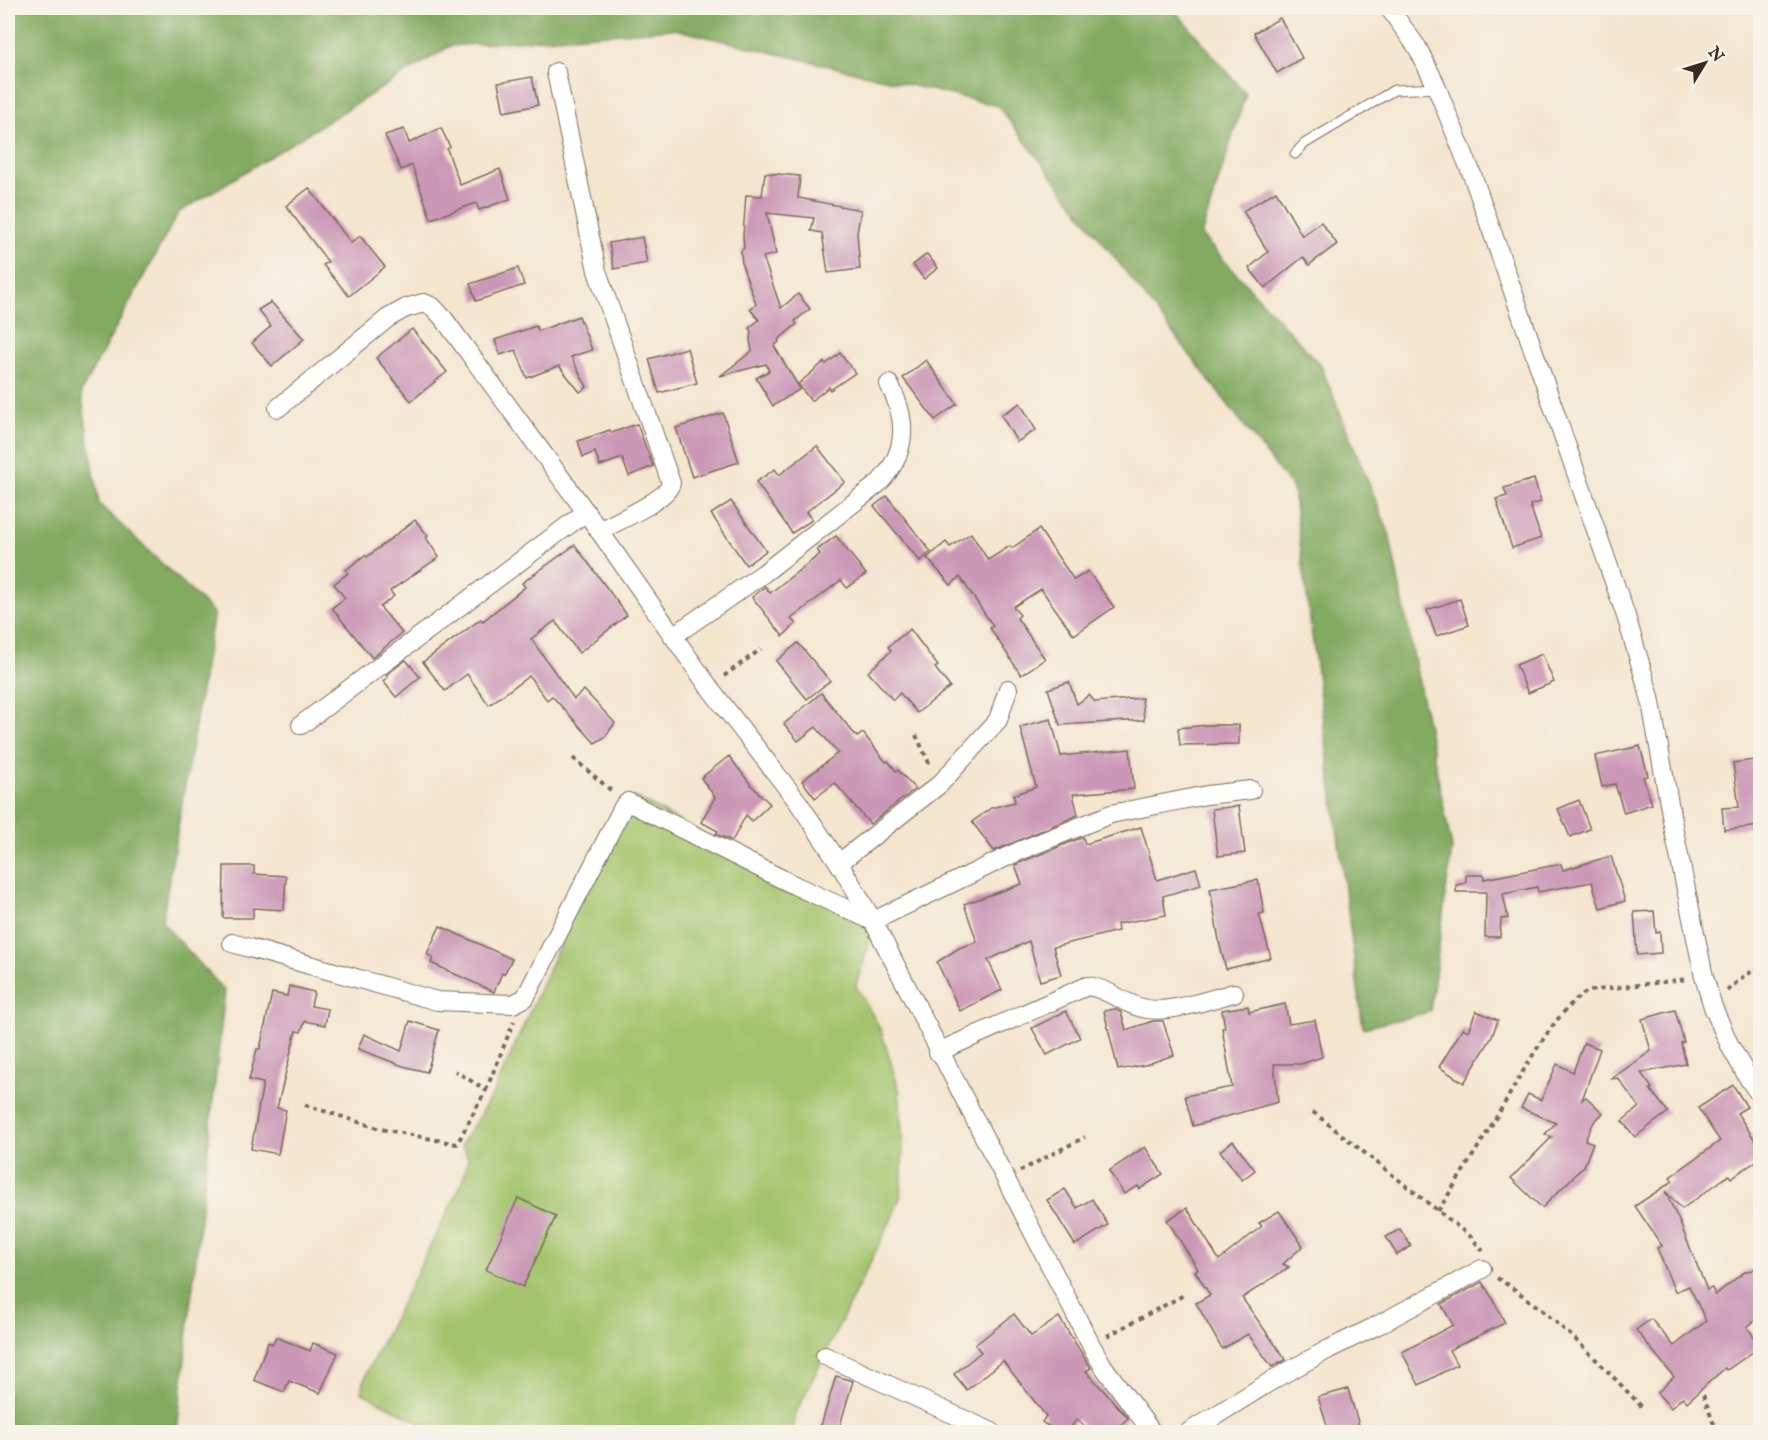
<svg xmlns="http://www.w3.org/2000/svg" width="1768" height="1440" font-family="'IM FELL English',serif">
<rect width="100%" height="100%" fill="#f7f3e8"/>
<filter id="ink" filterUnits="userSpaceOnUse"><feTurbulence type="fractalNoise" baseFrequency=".0167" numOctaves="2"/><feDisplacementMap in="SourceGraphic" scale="12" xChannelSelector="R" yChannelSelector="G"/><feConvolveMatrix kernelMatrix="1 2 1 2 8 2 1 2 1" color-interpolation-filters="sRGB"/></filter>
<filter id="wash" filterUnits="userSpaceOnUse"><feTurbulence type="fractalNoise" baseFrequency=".008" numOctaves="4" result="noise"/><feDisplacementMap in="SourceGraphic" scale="24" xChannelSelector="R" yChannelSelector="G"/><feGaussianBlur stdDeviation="1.35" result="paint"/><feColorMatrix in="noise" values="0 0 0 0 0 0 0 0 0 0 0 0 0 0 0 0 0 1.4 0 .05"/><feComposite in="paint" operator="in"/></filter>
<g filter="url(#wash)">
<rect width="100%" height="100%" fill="#f4e5cf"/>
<!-- green -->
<path fill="#a3c46c" stroke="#6f7745" stroke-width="1.5" d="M635 797 874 928 856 986 881 1030 899 1090 903 1148 901 1195 891 1220 797 1411 792 1432H438L361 1392 367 1372 463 1181 468 1158 461 1145 494 1092 580 899Z"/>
<!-- forest -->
<path fill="#82aa60" stroke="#5e6a3f" stroke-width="1.5" d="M8 8H1173L1246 94 1201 235 1321 366 1389 533 1452 848 1430 1012 1363 1028 1293 489 998 106 674 29 450 46 178 213 81 392 99 504 214 613 162 922 225 991 177 1432H8Z"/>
<g id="blocks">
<!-- building -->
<g fill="#ca97b6">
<path d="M1280 18 1302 58 1277 73 1254 33Z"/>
<path d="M532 77 538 105 504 112 498 83Z"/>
<path d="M441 128 450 147 447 149 460 185 500 169 510 199 479 210 476 203 431 219 412 165 401 170 385 135 404 129 409 143Z"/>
<path d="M765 173 800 176 798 198 861 210 857 233 860 269 828 273 822 233 811 231 814 218 767 213 776 254 763 257 781 308 798 294 810 309 795 321 797 324 778 340 779 342 774 346 800 389 773 406 756 378 769 371 766 364 720 376 752 351 750 340 751 332 749 328 759 320 750 309 756 304 742 265 741 251 744 248 743 236 746 195 762 196Z"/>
<path d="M309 188 351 243 360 236 385 267 349 296 323 265 328 262 286 206Z"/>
<path d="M1276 191 1302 236 1321 222 1337 244 1309 265 1303 257 1265 288 1249 268 1268 252 1243 211Z"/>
<path d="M642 237 647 263 614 269 609 243Z"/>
<path d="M927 254 938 268 924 279 913 265Z"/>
<path d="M518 268 524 285 476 301 470 284Z"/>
<path d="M271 302 304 339 272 366 252 343 271 326 258 310Z"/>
<path d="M579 316 592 350 571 357 587 387 580 392 559 366 527 378 516 350 500 355 495 340 536 326 538 331Z"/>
<path d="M412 329 447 372 411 401 376 358Z"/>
<path d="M687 348 697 383 659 393 649 359Z"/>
<path d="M840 353 855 373 830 390 829 387 811 401 798 384 824 362 826 364Z"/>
<path d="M926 360 957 404 935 420 903 378Z"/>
<path d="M1020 403 1036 430 1017 442 1001 415Z"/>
<path d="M723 413 739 462 692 477 676 428Z"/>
<path d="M637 424 653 466 629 476 622 458 600 466 595 452 583 457 578 441 610 430 611 433Z"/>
<path d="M817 446 845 482 806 512 812 520 792 533 756 482 775 469 779 475Z"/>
<path d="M1534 479 1541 502 1530 505 1541 538 1512 548 1496 499 1507 496 1504 488Z"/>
<path d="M887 496 931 552 920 561 874 506Z"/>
<path d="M731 501 766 551 746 565 711 514Z"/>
<path d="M415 520 428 536 426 538 439 557 390 591 394 596 380 607 402 633 372 658 332 608 345 598 334 584 348 573 346 570 365 555 367 557Z"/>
<path d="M1039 529 1074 580 1088 571 1114 607 1074 635 1041 589 1013 607 1020 615 1017 618 1045 659 1021 675 990 628 993 626 960 577 951 585 927 558 946 542 950 547 971 533 988 560 1010 546 1012 548Z"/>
<path d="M836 536 866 574 847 588 841 580 791 619 796 624 783 636 752 597 765 586 770 593 820 554 817 550Z"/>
<path d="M575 545 627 615 579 653 555 621 531 639 574 699 584 690 615 723 605 737 595 743 552 696 547 700 529 676 489 705 467 674 445 691 423 662 481 619 483 621 525 587 522 583Z"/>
<path d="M1460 599 1469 625 1436 636 1427 610Z"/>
<path d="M910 629 938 666 935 668 950 687 917 713 900 693 893 700 868 672 891 651 888 647Z"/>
<path d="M798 643 830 681 807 699 776 661Z"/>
<path d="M1542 654 1554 682 1528 693 1516 665Z"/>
<path d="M406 660 420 677 396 697 383 681 388 677 386 675Z"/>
<path d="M1069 682 1077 704 1089 695 1095 702 1142 698 1144 720 1060 725 1048 689Z"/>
<path d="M821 693 857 737 863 733 886 762 888 761 896 771 898 770 915 789 870 824 835 783 815 798 802 781 838 753 816 727 798 741 784 724Z"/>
<path d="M1051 719 1061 756 1130 749 1134 789 1073 794 1078 815 994 851 972 822 991 808 1015 802 1013 795 1036 787 1020 727Z"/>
<path d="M1208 725H1239V744L1180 745 1178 728Z"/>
<path d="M1640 746 1648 776 1643 777 1652 804 1624 813 1615 784 1602 787 1595 756Z"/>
<path d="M729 756 751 785 770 804 752 821 746 815 732 841 716 834 718 831 701 822 715 797 701 778Z"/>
<path d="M1761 759V826L1724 830 1722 808 1739 807 1733 763Z"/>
<path d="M1579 800 1590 829 1570 837 1558 809Z"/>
<path d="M1239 806 1245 853 1218 856 1212 809Z"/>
<path d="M1141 827 1157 880 1196 868 1201 885 1163 896 1166 915 1117 924 1118 931 1053 947 1061 975 1040 981 1029 941 988 960 1002 990 960 1011 937 962 959 948 977 942 964 904 1022 884 1015 865 1024 861 1083 837 1085 844Z"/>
<path d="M1611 856 1625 901 1600 908 1592 882 1538 892 1537 887 1503 894 1508 918 1501 919 1500 937H1485L1486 892H1456V885L1466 883V875H1484V879L1561 864 1563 870Z"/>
<path d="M224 866H254V874L286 876 284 910 253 908V918H223Z"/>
<path d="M1258 880 1264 913 1259 914 1271 958 1226 969 1220 946 1210 889Z"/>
<path d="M1654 911 1656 933 1660 932 1661 953 1637 955 1634 912Z"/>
<path d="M440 926 512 959 504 974 502 973 494 992 431 963 433 958 427 954Z"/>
<path d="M289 986 314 992 311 1006 328 1009 325 1025 305 1021 301 1032 296 1031 277 1108 286 1110 278 1154 251 1149 263 1083 249 1080 257 1049H260L272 993 287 996Z"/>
<path d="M1285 1004 1289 1024 1315 1020 1322 1057 1301 1064H1274L1278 1102 1193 1126 1185 1096 1232 1087 1222 1028H1225L1222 1010 1248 1006 1249 1012Z"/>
<path d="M1115 1009 1121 1012 1126 1030 1153 1021H1163L1174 1055 1145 1065 1118 1070 1104 1011Z"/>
<path d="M1675 1010 1684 1042 1681 1043 1686 1064 1641 1073 1652 1088 1650 1089 1668 1112 1635 1137 1622 1121 1639 1107 1618 1078 1611 1079 1651 1051 1642 1019Z"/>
<path d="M1066 1011 1080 1038 1047 1055 1032 1028Z"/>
<path d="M1476 1011 1498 1020 1492 1037 1464 1083 1439 1067 1463 1028 1468 1031Z"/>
<path d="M410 1021 439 1030 427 1072 403 1066 358 1049 364 1034 401 1051Z"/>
<path d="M1584 1043 1600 1049 1582 1100 1586 1097 1603 1113 1594 1122 1585 1140 1593 1143 1584 1166 1542 1208 1511 1178 1552 1137 1545 1134 1556 1123 1521 1108 1528 1094 1541 1100 1557 1064 1573 1072Z"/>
<path d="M1733 1085 1747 1107 1737 1113 1761 1149V1158L1731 1178 1729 1175 1682 1209 1665 1191 1680 1223 1707 1290 1712 1288 1715 1295 1743 1273 1749 1270 1751 1271 1761 1264V1316L1747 1327 1761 1346 1727 1370 1725 1368 1687 1402 1683 1397 1671 1408 1657 1393 1674 1377 1636 1330 1651 1319 1674 1346 1706 1321 1689 1286 1675 1292 1657 1248 1662 1246 1635 1206 1673 1181 1670 1177 1720 1141 1698 1108Z"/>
<path d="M1233 1141 1255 1170 1242 1180 1220 1151Z"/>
<path d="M1145 1147 1163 1174 1140 1189 1138 1186 1124 1194 1109 1171Z"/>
<path d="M1065 1189 1077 1208 1092 1199 1108 1225 1075 1245 1047 1200Z"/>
<path d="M518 1198 556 1216 523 1287 486 1270Z"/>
<path d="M1187 1208 1219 1260 1262 1226 1259 1223 1279 1211 1303 1246 1283 1264 1289 1267 1242 1298 1286 1360 1272 1367 1248 1334 1222 1349 1196 1303 1210 1295 1195 1271 1198 1269 1167 1220Z"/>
<path d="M1400 1229 1411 1246 1397 1255 1386 1237Z"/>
<path d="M1482 1282 1493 1299 1505 1323 1449 1350 1457 1365 1419 1385 1402 1352 1453 1325 1441 1304Z"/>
<path d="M1014 1314 1031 1336 1059 1317 1091 1368 1086 1371 1128 1418 1113 1432H1090L1077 1419 1067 1432H1057L1042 1422 1046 1416 1003 1361 967 1390 954 1374 981 1352 975 1345Z"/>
<path d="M276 1337 310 1351 313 1343 338 1353 320 1393 289 1381 284 1392 254 1380 268 1342 272 1344Z"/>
<path d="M836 1376 853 1381 838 1432H819Z"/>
<path d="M1348 1389 1361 1432H1329L1318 1397Z"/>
</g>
</g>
</g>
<g filter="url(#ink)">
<use href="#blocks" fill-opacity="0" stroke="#7c6b5c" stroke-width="1.5"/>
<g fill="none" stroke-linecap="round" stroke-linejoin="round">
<!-- lane casing -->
<g stroke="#7c6b5c" stroke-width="11">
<path id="lane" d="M1295 154 1304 144 1394 90 1437 88"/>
</g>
<!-- street casing -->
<g stroke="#7c6b5c" stroke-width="20">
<g id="street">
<path d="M1389 8 1417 47 1434 81 1473 177 1626 616 1650 697 1674 831 1704 977 1713 1007 1730 1046 1750 1081 1760 1095"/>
<path d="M556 72 597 271 671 483C668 500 615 522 599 531"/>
<path d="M278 408 388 318 406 308 424 303 433 307 444 319 586 512 709 687 798 802 839 863 873 921 1091 1345 1103 1366 1152 1432"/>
<path d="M673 636 764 573 879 483C908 452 908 420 889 384"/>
<path d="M301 725 586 512"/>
<path d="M839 863 940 784 998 720 1008 689"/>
<path d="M232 943 437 1001 513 1004 525 998 623 807 628 802 794 885 873 921 1019 851 1111 814 1207 795 1251 790"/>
<path d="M938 1052 1087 986C1109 988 1125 1006 1147 1009 1172 1013 1210 999 1234 993"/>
<path d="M825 1356 992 1432"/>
<path d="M1189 1432 1276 1378 1329 1349 1378 1325 1482 1269"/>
</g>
</g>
<!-- path -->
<g stroke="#7c6b5c" stroke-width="4" stroke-dasharray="4.5 4.5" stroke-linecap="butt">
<path d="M724 676 761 649"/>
<path d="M916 735 931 767"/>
<path d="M573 758 614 793"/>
<path d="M1727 991 1745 975 1760 968"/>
<path d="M486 1090 514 1021"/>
<path d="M305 1105 381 1129 457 1144 486 1090 455 1071"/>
<path d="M1313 1112 1471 1237 1483 1251"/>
<path d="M1020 1171 1085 1137"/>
<path d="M1438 1211C1457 1181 1476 1151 1494 1121 1515 1087 1554 1009 1588 991L1688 979"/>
<path d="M1497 1278C1553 1313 1597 1360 1642 1407"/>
<path d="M1107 1336 1184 1295"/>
<path d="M1703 1395 1713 1422 1721 1432"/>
<path d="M8 1427 20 1432"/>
</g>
<!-- lane -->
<use href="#lane" stroke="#fff" stroke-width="9"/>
<!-- street -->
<use href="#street" stroke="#fff" stroke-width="18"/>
</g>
</g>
<!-- margin -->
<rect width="1768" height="1440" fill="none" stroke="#f7f3e8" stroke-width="30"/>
<!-- north arrow -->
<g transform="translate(1705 63) rotate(52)" stroke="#f7f3e8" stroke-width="4.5" paint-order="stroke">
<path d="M0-4.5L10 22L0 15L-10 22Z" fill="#3b2a1e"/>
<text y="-9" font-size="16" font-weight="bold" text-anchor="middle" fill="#3b2a1e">N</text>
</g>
</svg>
